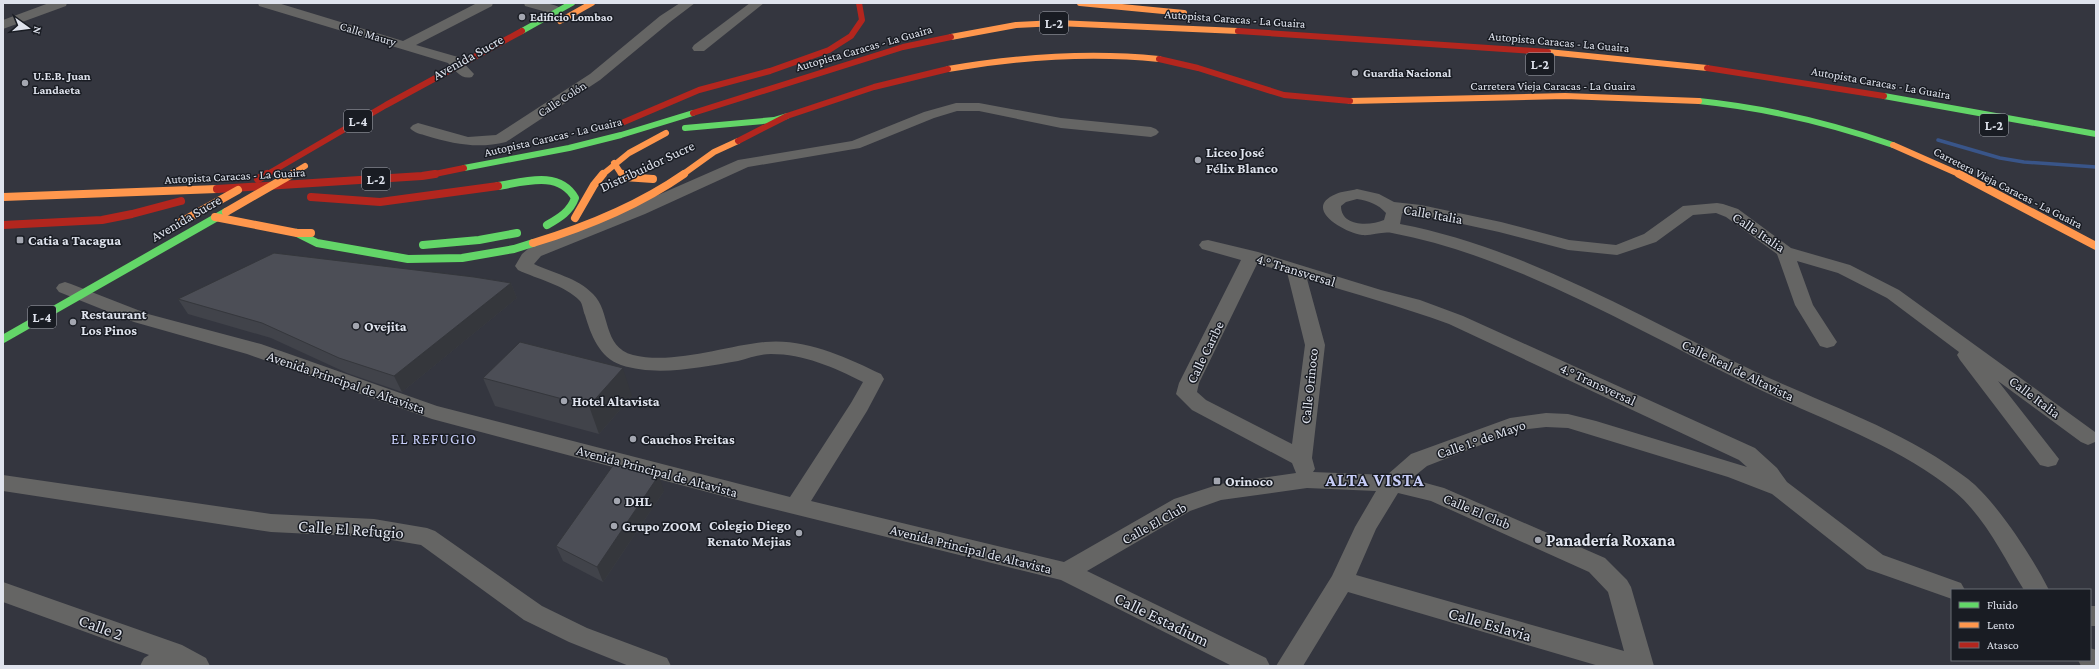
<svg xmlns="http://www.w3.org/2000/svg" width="2099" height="669" font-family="'Crimson Pro',serif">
<rect width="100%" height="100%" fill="#34363f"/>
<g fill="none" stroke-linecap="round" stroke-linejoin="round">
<!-- stream -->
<path stroke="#395589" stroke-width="3.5" d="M1938 140 2000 158 2024 162 2096 167"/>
<!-- street -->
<g fill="#656564" fill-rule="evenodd">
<path d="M49 3H67L66 6 3 29V20Z"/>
<path d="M258 3H278L403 41 477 3H493L492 6 416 45 458 57 474 74 472 77C461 80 455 70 448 63L259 6Z"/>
<path d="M524 3C534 3 556 1 563 11L557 15 525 6Z"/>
<path d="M680 3H695L670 22 600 80 506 142C478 149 454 144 427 136 421 134 414 133 410 128L413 125 418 123 468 137 496 135 590 74 660 16Z"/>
<path d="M750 3H764L704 51H694L692 48 694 45Z"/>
<path d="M956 103H979L1061 118 1151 127 1156 129 1159 132 1156 135 1151 137 1061 128 979 111H957L934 118 860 148 748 167 645 214 541 256 534 264C553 273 578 278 593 294 611 311 602 347 633 355 673 365 725 346 765 342 805 338 846 357 881 374L884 379 867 411 811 501 1064 562 1174 499 1220 484 1296 473 1292 463 1192 410 1176 394 1179 383 1241 260 1202 249 1199 245 1202 241 1208 240 1258 252 1381 290 1420 300 1463 316 1755 448 1777 468 1787 482 1883 555 1961 583 1965 590H1952V599L1867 569 1772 494 1728 477 1568 428 1546 427 1519 430 1427 466 1411 479 1444 488 1605 558 1627 580 1631 587 1654 666H1599L1348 592 1303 666H1276L1332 576 1355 527 1376 491 1307 488 1221 500 1190 511 1087 571 1266 658 1270 666H1232L1061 580 749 503 432 419 247 354 134 322 59 292 56 288 59 284 65 282 71 284 148 314 261 344 437 406 790 497 851 403 863 382C833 367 804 354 771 354 759 354 749 358 738 361 702 367 657 377 621 365 599 357 591 335 585 315 583 311 583 305 580 301 565 285 537 279 518 270L515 266 522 254 529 248 633 206 738 160 852 141 924 112ZM1257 264 1287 272 1305 345 1292 444 1206 400 1197 392 1199 383ZM1307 279C1354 294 1403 307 1449 324L1739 460 1747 467 1596 421 1568 414 1546 413 1510 418 1411 454 1387 475 1313 472 1315 469 1312 458 1325 345ZM1398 493 1431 501 1589 572 1608 592 1624 651 1356 575 1376 529Z"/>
<path d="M1357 189 1379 194 1394 202 1421 205 1501 222 1569 240 1616 245 1644 234 1683 206 1717 203 1723 204 1738 209 1791 248 1850 265 1899 290 2095 432V442L2088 445 2081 442 1998 381 2059 459 2056 465 2048 467 2040 465 1960 360 1957 355 1959 352 1887 298 1838 273 1797 261 1813 305 1837 342 1834 346 1827 348 1820 346 1795 305 1777 254 1726 217 1716 213 1693 215 1656 242 1617 255 1568 250 1499 232 1421 215 1402 213 1400 224C1526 248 1641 318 1756 372 1827 405 1906 431 1968 479 1996 501 2033 558 2049 590H2024C2003 556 1985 517 1954 491 1898 445 1820 419 1754 387 1641 333 1516 256 1392 233 1382 231 1372 236 1362 235 1343 232 1302 208 1336 194 1342 191 1350 191 1357 189ZM1357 199C1369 201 1378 204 1386 213L1384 220C1370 226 1341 227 1341 206L1346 202Z"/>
<path d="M3 475 271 514 374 519 427 528 435 531 542 606 587 628 667 658 671 666H629L569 642 524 620 421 545 374 537 271 532 3 491Z"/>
<path d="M3 582 182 645 206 658 210 666H140L144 658 149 655 3 602Z"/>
<rect x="2090" y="606" width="6" height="20"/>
<path d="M2090 648 2096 650V666H2081L2078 660H2090Z"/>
</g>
<!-- fast-far1 -->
<g stroke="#63d668" stroke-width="6">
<path d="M522 31 572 3"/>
<path d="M1884 96 2096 134"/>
<path d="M1699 101C1766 108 1830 123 1893 145"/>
<path d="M685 128 774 120 787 116"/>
<path d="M464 168 569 148 621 135 693 113"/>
</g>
<!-- fast -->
<g stroke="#63d668" stroke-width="8">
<path d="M498 186C524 182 559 170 575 198 570 212 559 218 547 225"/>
<path d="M297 233 317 243 408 259 462 258 514 249 533 243"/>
<path d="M423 245 479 240 517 233"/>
<path d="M3 339 226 212"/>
</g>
<!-- slow-far1 -->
<g stroke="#ff974d" stroke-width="6">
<path d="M1080 3 1184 13"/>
<path d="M560 21 592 3"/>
<path d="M951 37 1016 25 1057 23 1238 31"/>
<path d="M1548 52 1707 68"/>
<path d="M948 69C1018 57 1088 52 1159 59"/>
<path d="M1350 101 1565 96 1699 101"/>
<path d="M1893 145 1961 175"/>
<path d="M614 163 622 175"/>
<path d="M602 175 629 153 666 133"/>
<path d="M682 175 714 152 738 141"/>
</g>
<!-- slow -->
<g stroke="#ff974d" stroke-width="8">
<path d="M622 174 624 177 653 179"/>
<path d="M1959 174 2096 246"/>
<path d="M3 197 217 189"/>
<path d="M215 217 297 233H311"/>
<path d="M575 218 594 185 603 174"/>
<path d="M533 243C586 227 638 206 684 174"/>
</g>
<!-- jam-far1 -->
<g stroke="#b3261e" stroke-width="6">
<path d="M1238 31 1548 52"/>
<path d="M1159 59 1198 68 1284 95 1350 101"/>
<path d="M1707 68 1884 96"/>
<path d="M693 113 903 47 951 37"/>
<path d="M624 122 699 90 770 71 829 50 851 36 862 20 859 3"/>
<path d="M738 141 787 116 874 87 948 69"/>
<path d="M266 175 386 105 522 31"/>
<path d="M430 175 464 168"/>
</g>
<!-- jam -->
<g stroke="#b3261e" stroke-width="8">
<path d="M258 179 267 174"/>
<path d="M217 189 422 176 435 174"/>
<path d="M311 197 380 202 498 186"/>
<path d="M3 225 102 220 132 214 181 201"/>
</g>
<!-- slow-bridge-far1 -->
<path stroke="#ff974d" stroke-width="6" d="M290 175 305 166"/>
<!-- slow-bridge -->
<g stroke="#ff974d" stroke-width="8">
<path d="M226 212 292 174"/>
<path d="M181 222 238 190"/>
</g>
</g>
<!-- wall -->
<g fill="#41434a">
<path d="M511 283 517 298 402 392 347 373 271 338 188 314 178 299Z"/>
<path d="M483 378 632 396 599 434 495 406Z"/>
<path d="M664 491 603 582 563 561 556 546Z"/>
</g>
<!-- shaded-wall -->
<g fill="#35373c">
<path d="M511 283 517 298 402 392 394 376Z"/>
<path d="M623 368 632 396 599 434 589 406Z"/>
<path d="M659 475 664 491 603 582 597 567Z"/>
</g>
<!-- building -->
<g fill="#4c4e56" stroke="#35373c">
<path d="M274 253 474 277 511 283 394 376 339 358 262 323 178 299Z"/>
<path d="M520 342 623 368 589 406 483 378Z"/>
<path d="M614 464 659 475 597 567 556 546Z"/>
</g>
<!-- markers -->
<g fill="#a3a6b0" stroke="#191c23" stroke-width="1.5">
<circle cx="522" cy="17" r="4"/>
<circle cx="1355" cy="73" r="4"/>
<circle cx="25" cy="83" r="4"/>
<circle cx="1198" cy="160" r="4"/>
<rect x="16" y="236" width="8" height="8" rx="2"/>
<circle cx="73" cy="322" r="4"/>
<circle cx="356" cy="326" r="4"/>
<circle cx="564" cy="401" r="4"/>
<circle cx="633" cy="439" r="4"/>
<rect x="1213" y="477" width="8" height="8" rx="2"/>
<circle cx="617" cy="501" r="4"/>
<circle cx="614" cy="526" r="4"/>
<circle cx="799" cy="533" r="4"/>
<circle cx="1538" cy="540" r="4"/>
</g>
<g text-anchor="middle" stroke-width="3" stroke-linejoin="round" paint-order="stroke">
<!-- far-poi labels -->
<g font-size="12" font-weight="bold" fill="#dfe3ed" stroke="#191c23" text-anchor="start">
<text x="530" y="21">Edificio Lombao</text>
<text x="1363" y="77">Guardia Nacional</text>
<text x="33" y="80">U.E.B. Juan<tspan x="33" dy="14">Landaeta</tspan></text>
</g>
<!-- far-street labels -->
<g font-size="12" fill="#dfe3ed" stroke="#191c23">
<text transform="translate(1235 19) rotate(4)" y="4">Autopista Caracas - La Guaira</text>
<text transform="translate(368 34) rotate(17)" y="4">Calle Maury</text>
<text transform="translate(1559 42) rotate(5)" y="4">Autopista Caracas - La Guaira</text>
<text transform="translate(864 48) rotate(-16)" y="4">Autopista Caracas - La Guaira</text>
<text transform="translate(1881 83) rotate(10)" y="4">Autopista Caracas - La Guaira</text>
<text x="1553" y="90">Carretera Vieja Caracas - La Guaira</text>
<text transform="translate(562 99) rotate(-33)" y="4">Calle Colón</text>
<text transform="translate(553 137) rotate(-13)" y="4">Autopista Caracas - La Guaira</text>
<text transform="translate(235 176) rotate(-3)" y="4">Autopista Caracas - La Guaira</text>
<text transform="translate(2008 188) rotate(27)" y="4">Carretera Vieja Caracas - La Guaira</text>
</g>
<!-- shield labels -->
<g fill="#191c23" stroke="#a4a7b0" stroke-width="1">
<rect x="1040" y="12" width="28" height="22" rx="3"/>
<rect x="1526" y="53" width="28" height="22" rx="3"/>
<rect x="344" y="110" width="28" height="22" rx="3"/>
<rect x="1980" y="114" width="28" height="22" rx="3"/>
<rect x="362" y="168" width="28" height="22" rx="3"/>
<rect x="28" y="306" width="28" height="22" rx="3"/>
</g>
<g font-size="13" font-weight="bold" fill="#dfe3ed">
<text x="1054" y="28">L-2</text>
<text x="1540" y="69">L-2</text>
<text x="358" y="126">L-4</text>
<text x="1994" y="130">L-2</text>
<text x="376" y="184">L-2</text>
<text x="42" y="322">L-4</text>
</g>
<!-- street labels -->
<g font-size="14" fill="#dfe3ed" stroke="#191c23">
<text transform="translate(468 57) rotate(-29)" y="5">Avenida Sucre</text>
<text transform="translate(647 166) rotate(-25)" y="5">Distribuidor Sucre</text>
<text transform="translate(1433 214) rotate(10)" y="5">Calle Italia</text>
<text transform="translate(186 218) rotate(-30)" y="5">Avenida Sucre</text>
<text transform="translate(1759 232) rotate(34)" y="5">Calle Italia</text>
<text transform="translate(1296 270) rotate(17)" y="5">4.° Transversal</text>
<text transform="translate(1205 352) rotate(-64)" y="5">Calle Caribe</text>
<text transform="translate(1738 370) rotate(26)" y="5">Calle Real de Altavista</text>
<text transform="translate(346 382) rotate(19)" y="5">Avenida Principal de Altavista</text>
<text transform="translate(1598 384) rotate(25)" y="5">4.° Transversal</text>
<text transform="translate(1309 386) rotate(-84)" y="5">Calle Orinoco</text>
<text transform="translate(2035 397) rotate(37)" y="5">Calle Italia</text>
<text transform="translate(1481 439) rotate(-19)" y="5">Calle 1.° de Mayo</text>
<text transform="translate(657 471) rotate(15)" y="5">Avenida Principal de Altavista</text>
<text transform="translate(1477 511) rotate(23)" y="5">Calle El Club</text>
<text transform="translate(1154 523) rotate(-29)" y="5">Calle El Club</text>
<text transform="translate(971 549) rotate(14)" y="5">Avenida Principal de Altavista</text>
</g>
<!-- poi labels -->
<g font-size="14" font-weight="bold" fill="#dfe3ed" stroke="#191c23" text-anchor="start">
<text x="1206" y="157">Liceo José<tspan x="1206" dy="16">Félix Blanco</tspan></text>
<text x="28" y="245">Catia a Tacagua</text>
<text x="81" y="319">Restaurant<tspan x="81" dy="16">Los Pinos</tspan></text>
<text x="364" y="331">Ovejita</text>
<text x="572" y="406">Hotel Altavista</text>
<text x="641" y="444">Cauchos Freitas</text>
<text x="1225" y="486">Orinoco</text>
<text x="625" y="506">DHL</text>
<text x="791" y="530" text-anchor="end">Colegio Diego<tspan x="791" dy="16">Renato Mejias</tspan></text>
<text x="622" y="531">Grupo ZOOM</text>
</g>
<!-- neighbourhood labels -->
<g font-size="15" letter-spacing="1" fill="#c7cdf8" stroke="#191c23">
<text x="434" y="444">EL REFUGIO</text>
</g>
<!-- near-street labels -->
<g font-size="17" fill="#dfe3ed" stroke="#191c23">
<text transform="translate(351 529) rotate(4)" y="6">Calle El Refugio</text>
<text transform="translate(1162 619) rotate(26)" y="6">Calle Estadium</text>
<text transform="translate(1490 624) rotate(16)" y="6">Calle Eslavia</text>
<text transform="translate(101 627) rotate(20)" y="6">Calle 2</text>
</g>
<!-- near-poi labels -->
<g font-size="17" font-weight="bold" fill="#dfe3ed" stroke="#191c23" text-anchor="start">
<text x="1546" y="546">Panadería Roxana</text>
</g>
<!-- district labels -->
<g font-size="18" font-weight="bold" letter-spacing="1" fill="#c7cdf8" stroke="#191c23">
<text x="1375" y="486">ALTA VISTA</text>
</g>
</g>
<!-- border -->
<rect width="2099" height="669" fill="none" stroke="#dfe3ed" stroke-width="8"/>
<!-- legend -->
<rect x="1951" y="589" width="140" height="72" fill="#191c23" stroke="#686c74"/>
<rect x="1959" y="602" width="20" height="6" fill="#63d668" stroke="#686c74"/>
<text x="1987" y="609" font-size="12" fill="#dfe3ed">Fluido</text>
<rect x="1959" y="622" width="20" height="6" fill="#ff974d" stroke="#686c74"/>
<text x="1987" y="629" font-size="12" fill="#dfe3ed">Lento</text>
<rect x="1959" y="642" width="20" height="6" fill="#b3261e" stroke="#686c74"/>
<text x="1987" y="649" font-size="12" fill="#dfe3ed">Atasco</text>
<!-- north arrow -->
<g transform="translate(28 28) rotate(104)" stroke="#191c23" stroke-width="3" paint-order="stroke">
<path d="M0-3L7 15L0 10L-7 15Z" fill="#dfe3ed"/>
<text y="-6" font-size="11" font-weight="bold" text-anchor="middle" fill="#dfe3ed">N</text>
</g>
</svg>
